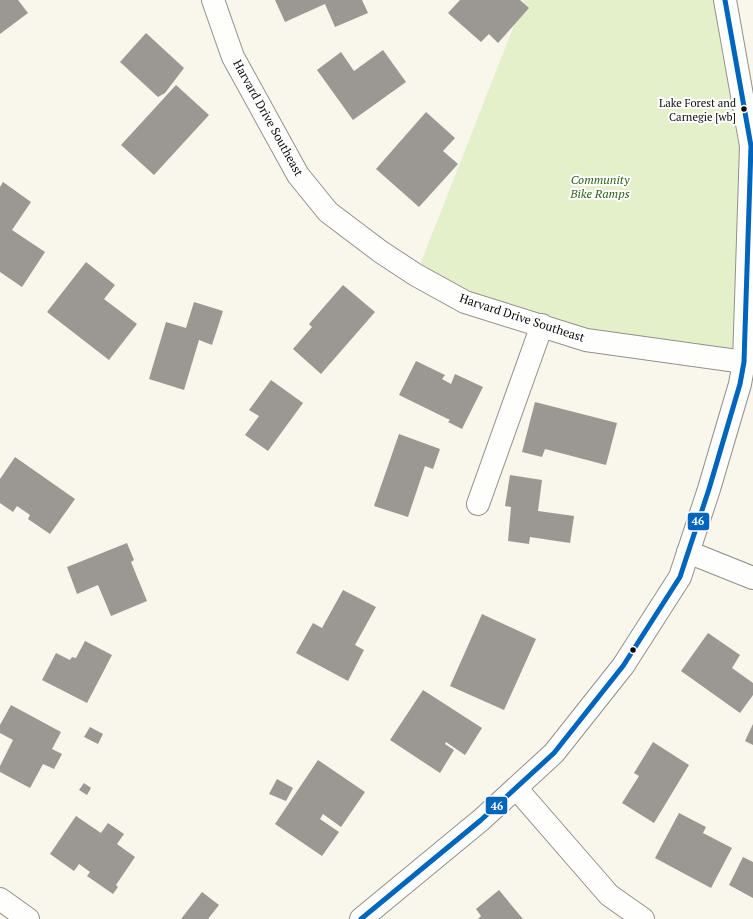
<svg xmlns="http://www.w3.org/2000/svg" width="753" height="919" font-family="'PT Serif',serif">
<rect width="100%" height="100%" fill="#f9f6ec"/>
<!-- green -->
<path fill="#e3f0ca" d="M524 0H737L744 362 465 302 416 275Z"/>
<!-- building -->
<g fill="#9b9893">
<path d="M0 0H18L28 13 0 34Z"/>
<path d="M275 0H362L368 13 335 27 325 4 285 22Z"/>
<path d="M460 0H520L529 8 498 43 489 34 481 42 448 13Z"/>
<path d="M146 33 184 68 165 93 158 97 120 62Z"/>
<path d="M383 50 406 82 353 120 317 70 341 52 354 71Z"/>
<path d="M176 85 209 115 154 175 121 145Z"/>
<path d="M426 112 455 138 443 151 458 164 419 207 376 169Z"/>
<path d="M3 182 31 202 12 230 45 252 22 287 0 272V187Z"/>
<path d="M86 262 115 285 104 299 137 324 109 360 47 312Z"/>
<path d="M343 285 375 312 321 374 293 349 312 327 309 324Z"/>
<path d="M194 302 223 311 212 345 199 340 184 390 149 379 166 322 186 328Z"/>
<path d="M416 361 445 375 442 379 451 384 455 374 483 387 462 429 448 422 450 420 399 395Z"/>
<path d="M271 380 303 403 268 451 245 435 259 416 249 410Z"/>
<path d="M535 402 617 423 606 465 545 449 542 457 522 452Z"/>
<path d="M399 434 440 449 433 469 425 466 408 517 374 506Z"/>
<path d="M15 457 75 499 50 534 28 519 30 515 17 506 13 512 0 503V479Z"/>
<path d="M510 475 542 480 538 511 574 516 570 543 530 537 529 544 508 541 511 507 505 506Z"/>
<path d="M127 543 134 560 131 562 147 601 111 616 98 585 77 594 67 567Z"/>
<path d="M343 590 376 607 355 645 364 650 348 681 296 653 313 623 322 628Z"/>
<path d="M482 614 536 639 504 710 450 686Z"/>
<path d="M708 633 740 655 732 668 753 683V695L740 713 681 671Z"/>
<path d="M85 641 112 655 87 703 42 680 56 653 70 660 72 657 76 658Z"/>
<path d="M423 690 482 728 465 755 446 742 445 744 454 750 440 773 390 740Z"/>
<path d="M11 705 61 732 52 749 62 754 54 769 43 764 30 788 0 772V766L13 740 0 733V725Z"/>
<path d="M753 724V745L745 741Z"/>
<path d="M90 727 103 734 98 744 84 737Z"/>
<path d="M653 742 689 765 654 823 622 803 639 776 634 773Z"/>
<path d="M318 760 365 792 341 827 323 814 320 819 339 832 322 856 275 824Z"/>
<path d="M277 779 293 788 286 801 269 794Z"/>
<path d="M84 783 91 788 87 795 79 790Z"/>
<path d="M679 813 706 827 703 833 732 848 711 888 655 858Z"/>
<path d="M76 816 101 833 108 823 124 834 117 844 135 857 116 885 118 887 113 894 87 876 90 872 79 864 74 871 50 854Z"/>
<path d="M743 857 753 862V898L729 885Z"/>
<path d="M499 890 523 919H478L481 916 476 909Z"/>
<path d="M202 892 219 905 208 919H181Z"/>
</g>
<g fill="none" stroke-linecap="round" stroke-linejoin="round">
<!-- minor casing -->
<g stroke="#92908c" stroke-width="24">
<g id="minor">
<path d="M213 0 233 57 298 175 328 212 381 252 416 275 465 302 586 340 744 362"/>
<path d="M478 504 542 325"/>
<path d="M688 552 753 578"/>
<path d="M516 788 609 895 643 919"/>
<path d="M0 899 28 919"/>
<path d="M361 919 481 820 554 753 623 666 680 577 709 489 740 384 744 362 751 146 725 0"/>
</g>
</g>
<!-- minor -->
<use href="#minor" stroke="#fefefc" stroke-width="22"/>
<!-- bus-1 casing -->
<g stroke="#fff" stroke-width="8">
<path id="bus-1" d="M361 919 481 820 554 753 623 666 680 577 709 489 740 384 744 362 751 146 725 0"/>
</g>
<!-- bus-1 -->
<use href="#bus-1" stroke="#0065bd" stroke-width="5"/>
</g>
<!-- markers -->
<g fill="#0a0a0a" stroke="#fff" stroke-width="1.5">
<circle cx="744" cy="109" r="3.5"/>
<circle cx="633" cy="650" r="3.5"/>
</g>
<g text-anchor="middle" stroke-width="4" stroke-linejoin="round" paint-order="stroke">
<!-- bus labels -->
<g font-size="11" fill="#0a0a0a" stroke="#fff" text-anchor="end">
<text x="736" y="107">Lake Forest and<tspan x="736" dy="14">Carnegie [wb]</tspan></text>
</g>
<!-- street labels -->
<g font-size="12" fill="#0a0a0a" stroke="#fff">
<text transform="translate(268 118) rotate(61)" y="4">Harvard Drive Southeast</text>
<text transform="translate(522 318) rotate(18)" y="4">Harvard Drive Southeast</text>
</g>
<!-- park labels -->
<g font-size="12" font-style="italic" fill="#2b6417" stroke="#fff">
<text x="600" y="184">Community<tspan x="600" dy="14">Bike Ramps</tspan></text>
</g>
</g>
<g stroke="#fff" stroke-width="1.5">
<rect x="687" y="512" width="23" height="19" rx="4" fill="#0065bd"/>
<rect x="485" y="796" width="23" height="19" rx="4" fill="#0065bd"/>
</g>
<g font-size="11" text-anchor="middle" font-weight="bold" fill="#fff">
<text x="698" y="525">46</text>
<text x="497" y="810">46</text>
</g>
</svg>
